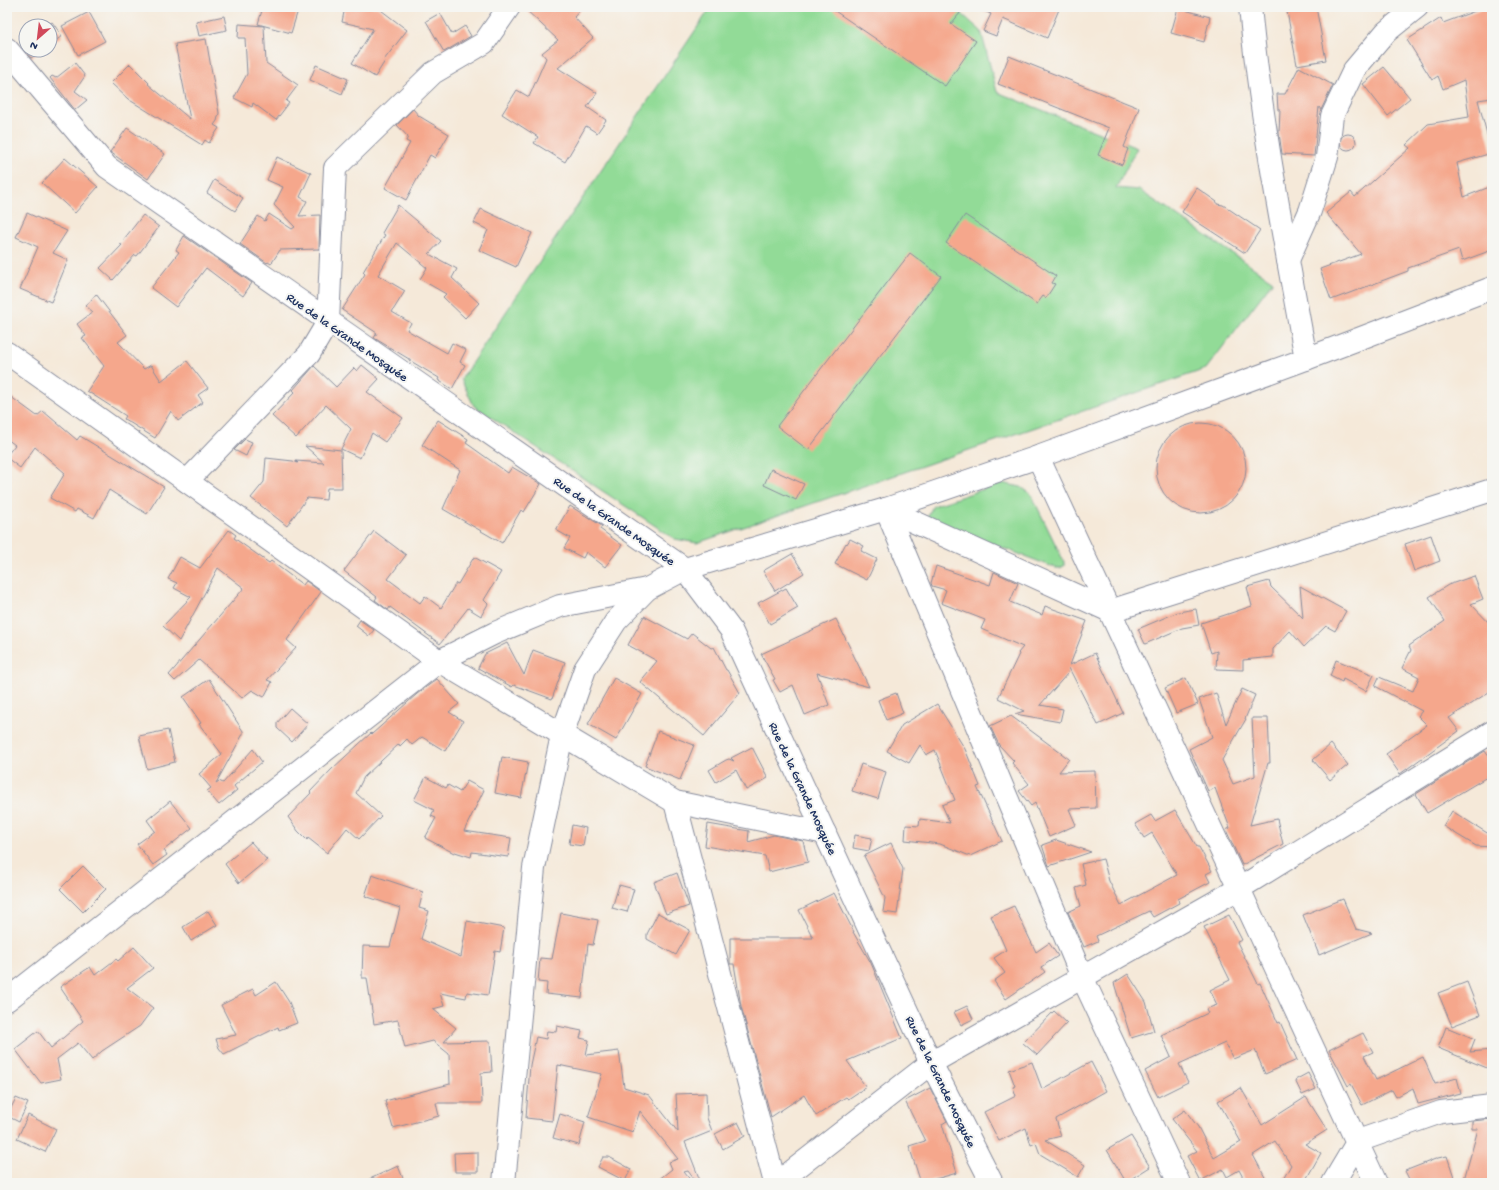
<svg xmlns="http://www.w3.org/2000/svg" width="1499" height="1190" font-family="'Gochi Hand',sans-serif">
<rect width="100%" height="100%" fill="#f6f6f2"/>
<filter id="ink" filterUnits="userSpaceOnUse"><feTurbulence type="fractalNoise" baseFrequency=".025" numOctaves="2"/><feDisplacementMap in="SourceGraphic" scale="8" xChannelSelector="R" yChannelSelector="G"/><feConvolveMatrix kernelMatrix="1 2 1 2 8 2 1 2 1" color-interpolation-filters="sRGB"/></filter>
<filter id="wash" filterUnits="userSpaceOnUse"><feTurbulence type="fractalNoise" baseFrequency=".012" numOctaves="4" result="noise"/><feDisplacementMap in="SourceGraphic" scale="16" xChannelSelector="R" yChannelSelector="G"/><feGaussianBlur stdDeviation="0.9" result="paint"/><feColorMatrix in="noise" values="0 0 0 0 0 0 0 0 0 0 0 0 0 0 0 0 0 1.4 0 .05"/><feComposite in="paint" operator="in"/></filter>
<g filter="url(#wash)">
<rect width="100%" height="100%" fill="#f5e9d9"/>
<!-- green -->
<g fill="#92db97" stroke="#56857a">
<path d="M711 7H954L981 31 997 92 1137 148 1116 188 1139 190 1273 281 1206 369 697 543 675 539 474 406 461 379Z"/>
<path d="M1002 483 1021 487 1031 494 1064 562V566L1060 568H1056L926 519 933 506Z"/>
</g>
<g id="blocks">
<!-- building -->
<g fill="#f5a78c">
<path d="M263 7H299L291 33 258 24Z"/>
<path d="M345 7H377L407 30 384 60 385 61 375 77 352 63 373 29 342 22Z"/>
<path d="M523 7H583L574 17 593 38 558 68 597 93 587 107 606 120 597 133 586 126 565 162 534 143 538 137 502 114 517 90 529 97 546 58 542 53 558 40Z"/>
<path d="M829 7H965L951 24 976 41 945 86Z"/>
<path d="M975 7H1060L1047 38 1003 19 996 36 983 31 991 14Z"/>
<path d="M1316 7 1326 60 1297 65 1287 12Z"/>
<path d="M1486 7H1492V98L1478 100 1492 153 1457 163 1464 197 1492 186V250L1462 261 1459 250 1408 268V271L1331 300 1320 269 1361 254 1326 213 1351 192 1355 197 1410 148 1406 145 1428 124 1469 117 1464 80 1443 89 1438 76 1432 80 1407 40 1441 18 1443 23Z"/>
<path d="M1178 8 1210 17 1204 42 1171 33Z"/>
<path d="M89 12 105 41 78 55 62 26Z"/>
<path d="M440 13 452 34 465 26 471 36 444 52 426 21Z"/>
<path d="M224 16 227 30 199 36 196 22Z"/>
<path d="M52 22 62 36 50 45V26H47Z"/>
<path d="M239 24 264 26 266 63 298 85 286 101 289 103 276 120 253 103 252 107 234 98 247 74 245 38H238Z"/>
<path d="M206 39 219 113 217 121 214 125 219 128 209 143 205 140 202 145 128 99 111 83 130 64 149 83 148 84 190 119 175 44Z"/>
<path d="M26 42V50H43L31 58 24 49V44Z"/>
<path d="M1009 56 1139 108 1124 147 1128 149 1122 165 1098 155 1109 128 998 84Z"/>
<path d="M75 63 85 76 75 91 87 100 75 110 50 78 52 76 56 78Z"/>
<path d="M316 65 348 79 342 94 310 80Z"/>
<path d="M1299 67 1333 85 1321 110 1319 107 1314 156 1282 154 1279 133 1280 110H1278L1277 94H1285Z"/>
<path d="M1384 67 1410 98 1388 116 1363 84Z"/>
<path d="M413 109 419 116 449 134 435 158 430 155 406 200 385 188 410 143 406 141 408 137 397 125Z"/>
<path d="M127 128 165 154 148 179 110 152Z"/>
<circle cx="1348" cy="142" r="8"/>
<path d="M277 157 311 173 300 197 307 201 299 216 320 215 319 249 280 250 271 264 268 262 267 263 240 244 258 216 265 221 269 214 292 229 295 227 274 205 283 187 267 180Z"/>
<path d="M65 158 98 187 75 213 42 183Z"/>
<path d="M214 180 243 198 235 211 207 193Z"/>
<path d="M1197 188 1217 202V204L1223 205 1260 230 1245 253 1182 212Z"/>
<path d="M398 205 441 241 429 254 457 269 452 278 479 303 465 318 443 297 446 294 420 279 427 268 397 243 378 275 405 291 392 312 411 323 407 330 447 353 452 343 466 350 460 362 465 365 452 389 438 380 439 378 409 360V359L374 338 377 333 342 310 365 274 363 272 385 235 382 233Z"/>
<path d="M481 209 532 233 516 267 479 250 488 230 474 223Z"/>
<path d="M27 213 67 231 53 253 68 260 51 302 20 289 38 247 16 237Z"/>
<path d="M143 215 159 227 137 256 135 255 113 280 100 268 122 245 120 244Z"/>
<path d="M965 215 1056 276 1052 283 1055 284 1046 298 1043 296 1037 304 946 243Z"/>
<path d="M184 236 252 283 243 296 206 268 176 307 151 288 179 252 176 250Z"/>
<path d="M910 253 941 276 808 450 777 426Z"/>
<path d="M96 294 127 335 118 342 144 369 151 365 161 381 187 361 208 388 198 395 203 402 178 421 171 411 155 438 124 419 126 416 87 391 104 366 82 338 86 336 77 324 93 312 86 306Z"/>
<path d="M362 365 379 379 367 392 403 418 385 442 372 433 360 458 341 449 351 429 326 405 296 438 272 416 295 392 293 390 314 366 336 387 354 368 357 371Z"/>
<path d="M7 394 37 416 43 411 77 440 80 436 164 487 147 514 109 490 94 518 77 509 75 512 50 498 65 473 35 447 20 468 7 458V455L15 445 7 439Z"/>
<path d="M438 420 468 439 466 443 508 473 512 467 541 484 524 512 521 510 502 543 443 509 460 470 422 445Z"/>
<circle cx="1201" cy="468" r="45"/>
<path d="M245 439 252 442 246 456 234 450Z"/>
<path d="M305 446 341 450 342 488H327L326 500 307 498 287 526 251 498 264 482 266 458 293 461 298 463 296 461 324 463Z"/>
<path d="M771 469 804 484 796 500 764 485Z"/>
<path d="M570 506 602 526 600 529 622 545 605 567 586 552 583 558 564 548 570 538 556 530Z"/>
<path d="M229 530 236 535 234 538 269 563 271 561 303 585 306 581 321 592 287 640 296 648 267 680 272 682 264 697 252 690 242 698 199 660 175 681 169 675 244 588 218 568 179 641 163 626 191 597 174 588 177 583 168 579 180 557 200 568Z"/>
<path d="M374 531 406 555 388 579 420 603 425 596 441 608 456 583 458 584 474 557 501 572 484 600 488 604 481 616 468 608 440 644 390 607 388 610 375 600 377 597 344 571Z"/>
<path d="M1431 535 1440 561 1414 571 1405 544Z"/>
<path d="M850 539 864 546 861 551 877 559 867 580 835 564 846 543 847 544Z"/>
<path d="M792 554 804 573 775 591 763 571Z"/>
<path d="M936 566 990 585 994 572 1018 583 1010 602 1042 615 1045 606 1087 621 1070 665 1095 653 1123 713 1098 725 1069 668 1068 673 1040 705 1063 709 1060 722 1015 714 1024 711 998 698 1019 654 1018 653 1023 647 981 629 985 620 941 603 946 590 932 586 931 583Z"/>
<path d="M1474 576 1483 599 1471 604 1492 626V690L1449 718 1459 731 1400 774 1386 754 1427 725 1418 716 1422 711 1375 686 1379 677 1413 691 1419 677 1402 668 1411 650 1409 646 1445 621 1429 597 1448 585Z"/>
<path d="M1269 581 1271 587 1303 618 1300 586 1346 611 1335 631 1326 626 1304 647 1290 631 1273 649V657L1243 660V670L1216 669 1217 651 1211 653 1201 623 1252 606 1247 587Z"/>
<path d="M786 588 798 608 770 624 758 603Z"/>
<path d="M1196 609 1199 625 1182 628 1145 644 1138 629 1178 612Z"/>
<path d="M644 616 687 639 692 633 711 648 714 647 726 670H727L740 693 704 736 640 682 657 661 628 645Z"/>
<path d="M836 619 869 687 817 673 829 705 805 715 793 685 780 692 773 680 775 679 761 654Z"/>
<path d="M360 620 374 630 369 636 356 626Z"/>
<path d="M507 643 524 675 533 650 565 662 552 699 514 685 512 687 478 668 485 654Z"/>
<path d="M1336 660 1374 675 1366 691 1343 679 1342 682 1330 676Z"/>
<path d="M614 678 642 694 616 740 588 724Z"/>
<path d="M1186 678 1198 704 1176 713 1165 688Z"/>
<path d="M209 679 243 731V734L216 783 219 781 223 783 253 749 262 762 234 786 237 790 219 805 207 791 211 788 199 774 222 754 199 724 201 723 183 697Z"/>
<path d="M437 679 459 704 449 712 463 721 445 751 422 737 412 745 407 739 400 746 399 744 364 777 356 793 381 816 359 839 347 828 327 853 308 838 307 840 298 831 288 817 311 793 310 792 332 769 371 733 372 734 417 694Z"/>
<path d="M1242 689 1255 695 1245 719H1246L1222 760 1233 784 1255 776 1252 718H1268L1270 763H1268L1250 825 1277 819 1283 844 1242 865 1226 830 1230 828 1215 788 1208 791 1189 749 1212 737 1199 699 1216 693 1226 724Z"/>
<path d="M896 693 903 713 886 720 878 700Z"/>
<path d="M937 704 965 749 980 786 977 787 1002 841 970 856 940 844 905 840 906 825 919 826 920 819 950 823 942 805 955 800 935 750 926 755 920 745 909 763 887 751 902 725Z"/>
<path d="M290 708 308 724 292 742 277 728V723Z"/>
<path d="M1011 716 1069 759 1059 772 1095 771 1096 808 1069 809 1076 825 1049 837 1035 803 1031 806 1019 791 1029 784 1012 763 1014 761 999 745 990 726Z"/>
<path d="M168 730 175 762 147 769 139 736Z"/>
<path d="M658 731 694 745 680 780 645 766Z"/>
<path d="M1331 744 1348 765 1330 780 1313 760Z"/>
<path d="M752 747 768 778 746 790 736 770 716 782 709 770 726 760 729 759 734 761 731 758Z"/>
<path d="M1485 751 1492 761V774L1427 813 1416 794Z"/>
<path d="M502 757 528 762 521 798 495 793Z"/>
<path d="M861 764 886 772 878 799 852 791Z"/>
<path d="M426 777 446 788 448 785 460 792 467 781 484 790 464 831 511 838 508 857 472 852 471 857 455 852 454 853 425 838 436 818 431 816 434 810 414 800Z"/>
<path d="M170 801 192 828 164 850 167 855 153 865 137 844 155 831 147 820Z"/>
<path d="M1175 810 1197 847H1199L1212 871 1206 874 1210 882 1178 899 1179 903 1153 917 1149 911 1096 936 1098 941 1084 947 1068 912 1081 906 1076 888 1086 885 1081 864 1103 859 1109 881 1121 905 1177 875 1152 833 1144 838 1135 824 1151 815 1155 821Z"/>
<path d="M1452 811 1492 836V847L1476 846 1443 826Z"/>
<path d="M708 824 749 831 748 842 774 835 803 841 808 862 769 872 765 856 705 846Z"/>
<path d="M572 825 586 828 583 846 569 844Z"/>
<path d="M855 835 872 838 869 851 853 848Z"/>
<path d="M1056 840 1091 852 1049 866 1042 845Z"/>
<path d="M251 842 267 860 239 883 225 864Z"/>
<path d="M891 843 903 869 897 914 883 912 885 898 864 856Z"/>
<path d="M83 866 106 889 83 912 60 889Z"/>
<path d="M677 873 689 906 666 914 654 882Z"/>
<path d="M372 875 423 892 419 908 429 911 421 939 461 957 467 921 504 928 500 952 495 951 488 995 467 992 466 998 440 993 444 1006 433 1009 456 1028 444 1042 490 1041 492 1072 481 1073 482 1103H436L439 1116 393 1128 385 1101 450 1084 449 1054 433 1041 405 1048 398 1020 374 1024 367 978H362L363 946 390 947 400 908 365 896Z"/>
<path d="M619 885 634 889 627 912 612 908Z"/>
<path d="M834 893 854 932H853L871 963 902 1038 847 1061 866 1087 848 1099 846 1097 816 1116 804 1095 771 1117 741 1006 734 964H730V938H813L799 910Z"/>
<path d="M1343 899 1356 929 1372 933 1319 955 1303 915Z"/>
<path d="M1014 906 1036 952 1049 943 1058 956 1041 967 1045 972 1006 999 994 981 1005 973 994 958 1006 950 991 916Z"/>
<path d="M208 911 217 925 191 941 183 927Z"/>
<path d="M561 913 598 920 593 945 588 944 582 998 546 994 547 983 538 982 540 958 552 959Z"/>
<path d="M658 913 690 930 676 955 647 939V934Z"/>
<path d="M1229 915 1242 940 1237 942 1258 984 1260 983 1278 1023 1280 1022 1297 1060 1265 1074 1255 1050 1233 1059 1225 1043 1179 1064 1188 1082 1158 1097 1145 1071 1171 1057 1161 1035 1208 1013 1206 1009 1217 1005 1210 990 1230 980 1204 927Z"/>
<path d="M134 947 153 968 127 988 153 1008 140 1026 102 1051 92 1060 78 1043 57 1059 61 1079 41 1083 15 1049 38 1031 51 1048 83 1021 60 987 90 967 95 975 116 959 118 961Z"/>
<path d="M1128 974 1146 1002 1154 1031 1131 1038 1114 983Z"/>
<path d="M276 982 289 1002 297 1023 279 1030 278 1027 224 1054 219 1048 216 1039 236 1035 221 1005 253 989 256 995Z"/>
<path d="M1467 982 1480 1015 1452 1026 1438 993Z"/>
<path d="M967 1006 973 1019 961 1025 954 1012Z"/>
<path d="M1054 1011 1067 1023 1037 1055 1023 1043Z"/>
<path d="M557 1026 582 1031 580 1038 589 1040 586 1055 619 1051 624 1087 649 1095 678 1132 676 1094 706 1093 707 1118 712 1131 685 1142 701 1183H697L688 1171 684 1172 693 1183H654L672 1169 669 1162 678 1159 640 1111 633 1132 588 1117 602 1074 558 1065 552 1121 526 1118 530 1065 536 1037 546 1039 547 1031 556 1032Z"/>
<path d="M1446 1027 1475 1039 1470 1052 1492 1050V1070L1438 1048Z"/>
<path d="M1363 1033 1373 1052 1364 1056 1376 1080 1423 1057 1435 1084 1457 1078 1461 1093 1418 1104 1413 1088 1396 1097 1392 1090 1362 1105 1351 1084 1348 1086 1329 1050Z"/>
<path d="M1032 1062 1042 1089 1091 1062 1106 1091 1056 1119 1061 1136 1045 1140 1085 1165 1078 1177 1040 1154 1036 1143 1031 1145 1026 1128 999 1141 984 1112 1016 1096 1013 1087 1015 1086 1009 1070Z"/>
<path d="M1308 1073 1316 1089 1302 1095 1295 1080Z"/>
<path d="M930 1088 947 1121 942 1124 957 1173 921 1183 909 1146 925 1141 905 1101Z"/>
<path d="M1241 1088 1262 1125 1306 1097 1327 1130 1305 1144 1321 1153 1304 1183H1281L1291 1165 1275 1141 1253 1155 1268 1183H1246L1239 1170 1227 1177 1223 1169 1200 1181 1187 1156 1197 1151 1172 1119 1185 1110 1198 1127 1214 1158 1241 1142 1218 1101Z"/>
<path d="M16 1098 28 1103 19 1122 7 1116Z"/>
<path d="M560 1114 585 1122 579 1145 553 1138Z"/>
<path d="M28 1115 56 1129 45 1152 17 1139Z"/>
<path d="M1492 1119V1183H1463L1478 1129H1472V1121Z"/>
<path d="M738 1122 745 1136 723 1149 715 1134Z"/>
<path d="M1131 1136 1150 1167 1126 1182 1107 1150Z"/>
<path d="M478 1152V1172H455L454 1153Z"/>
<path d="M1447 1156 1456 1183H1411L1405 1171 1438 1158Z"/>
<path d="M603 1157H609L631 1169 625 1181 598 1167Z"/>
<path d="M398 1166 405 1183H361Z"/>
</g>
</g>
</g>
<g filter="url(#ink)">
<use href="#blocks" fill-opacity="0" stroke="#888c9c" stroke-width="1"/>
<g fill="none" stroke-linecap="round" stroke-linejoin="round">
<!-- minor casing -->
<g stroke="#888c9c" stroke-width="24">
<g id="minor">
<path d="M1250 7C1261 125 1285 242 1306 359"/>
<path d="M7 49 107 167 685 569 731 630 931 1063 992 1183"/>
<path d="M1288 260 1310 211 1327 157 1332 116 1354 70 1386 32 1417 7"/>
<path d="M7 353 439 661 675 802 825 833"/>
<path d="M1038 457 1376 1183"/>
<path d="M187 481 309 354 328 322 335 168 433 73 484 43 509 7"/>
<path d="M886 509 1082 977 1179 1183"/>
<path d="M886 509 1110 611 1492 490"/>
<path d="M675 802 775 1183"/>
<path d="M7 1000 439 661 495 633 560 606 647 589"/>
<path d="M504 1183 534 868 562 735 585 669 616 621 647 589 685 569 886 509 1038 457 1306 359 1492 288"/>
<path d="M777 1183 931 1063 1240 888 1492 732"/>
<path d="M1333 1183 1358 1141 1441 1112 1492 1106"/>
</g>
</g>
<!-- minor -->
<use href="#minor" stroke="#fff" stroke-width="22"/>
</g>
</g>
<g text-anchor="middle" stroke-width="4" stroke-linejoin="round" paint-order="stroke">
<!-- street labels -->
<g font-size="13" fill="#1b2f5e" stroke="#f6f6f2">
<text transform="translate(348 336) rotate(35)" y="5">Rue de la Grande Mosquée</text>
<text transform="translate(615 520) rotate(35)" y="5">Rue de la Grande Mosquée</text>
<text transform="translate(804 788) rotate(65)" y="5">Rue de la Grande Mosquée</text>
<text transform="translate(942 1081) rotate(64)" y="5">Rue de la Grande Mosquée</text>
</g>
</g>
<!-- margin -->
<rect width="1499" height="1190" fill="none" stroke="#f6f6f2" stroke-width="24"/>
<!-- north arrow -->
<g transform="translate(38 38) rotate(208)"><circle r="19" fill="#f6f6f2" stroke="#9ea6b7"/>
<path d="M0-3L7 15L0 10L-7 15Z" fill="#d1495b"/>
<text y="-6" font-size="11" font-weight="bold" text-anchor="middle" fill="#1b2f5e">N</text>
</g>
</svg>
